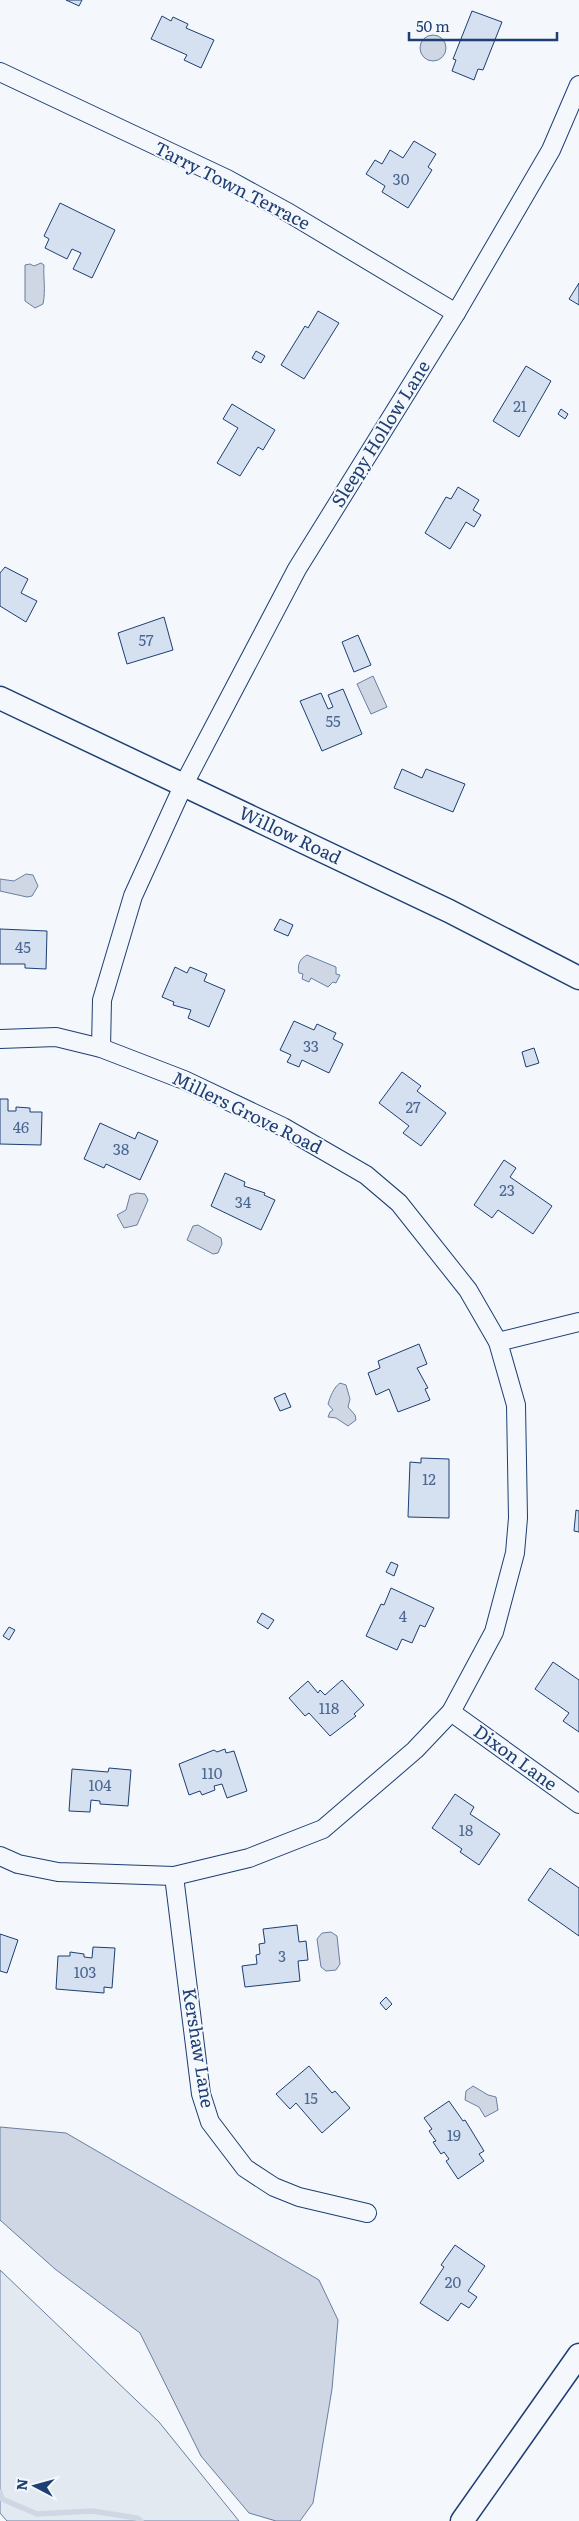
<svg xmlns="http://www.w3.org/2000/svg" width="579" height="2521" font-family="Literata,serif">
<rect width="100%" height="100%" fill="#f4f7fb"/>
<!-- green -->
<path fill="#e3e9f0" stroke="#687fa3" d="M0 2270 159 2422 239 2521H7L0 2513Z"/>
<!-- water -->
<g fill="#cfd7e4" stroke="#687fa3">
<circle cx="433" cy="48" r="13"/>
<path d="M41 263 44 265C43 277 46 290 43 304L35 308 25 301V265L30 264 34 266Z"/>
<path d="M373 676 387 707 371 714 357 684Z"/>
<path d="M26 874 33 875 38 886 32 896 27 897 0 891V879L14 881Z"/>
<path d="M307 955 336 967V974L340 975 336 983 333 982 328 987 311 978 309 982 302 979 303 974 299 973C297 964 300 959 307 955Z"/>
<path d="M137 1193 145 1194 148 1200 137 1225 124 1228 117 1215 126 1210 130 1195Z"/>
<path d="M198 1225 221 1238 222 1244 218 1253 213 1254 187 1240 193 1226Z"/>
<path d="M340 1383 346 1385 350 1399 348 1407 355 1415 356 1420 348 1426 336 1418 328 1417 330 1412 333 1410 328 1404C330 1397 334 1387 340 1383Z"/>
<path d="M331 1932 337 1936 340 1964 336 1970 326 1971 321 1967 317 1939 322 1933Z"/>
<path d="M473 2086 488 2095 496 2097 498 2110 485 2117 479 2107 465 2100 466 2091Z"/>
<path d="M0 2127 66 2133 319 2280 338 2320 332 2389 313 2503 300 2521H276L249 2513 201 2456 140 2333 55 2269 0 2220Z"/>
</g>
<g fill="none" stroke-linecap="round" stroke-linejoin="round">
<!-- stream -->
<path stroke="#cfd7e4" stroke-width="5.5" d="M0 2492 2 2499 37 2514 92 2511 137 2518 141 2521"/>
</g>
<!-- building -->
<g fill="#d5e0f0" stroke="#1d3f73">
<path d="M66 0H82L79 6Z"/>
<path d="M472 11 502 22 483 70 478 69 474 80 452 71 456 60 453 59Z"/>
<path d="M162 16 171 21 173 17 188 24 186 28 214 40 201 68 184 60 187 55 151 39Z"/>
<path d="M414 141 436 154 428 167 432 170 408 208 382 192 385 186 366 174 375 160 382 164 390 150 403 158Z"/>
<path d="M60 203 115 230 92 278 73 269 81 253 72 249 67 259 45 248 49 239 44 236Z"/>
<path d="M579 283V305L569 299Z"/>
<path d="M318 311 339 323 304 379 281 365 305 326 308 328Z"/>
<path d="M256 351 265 356 261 363 252 358Z"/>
<path d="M526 366 551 381 519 437 493 421Z"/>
<path d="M232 404 275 430 263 450 258 447 240 476 217 463 238 428 223 419Z"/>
<path d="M561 409 568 414 565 419 558 414Z"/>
<path d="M458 487 479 500 473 510 481 515 474 527 466 522 450 549 425 533 446 497 451 499Z"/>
<path d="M5 567 28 579 21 593 37 601 26 622 0 606V573Z"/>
<path d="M164 617 173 650 127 664 118 633Z"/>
<path d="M358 635 371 665 354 672 342 642Z"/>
<path d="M343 689 362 734 322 751 300 701 321 693 328 709 333 707 328 695Z"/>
<path d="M402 769 422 778 426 769 465 784 453 812 394 788Z"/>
<path d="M280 919 293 925 288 936 274 930Z"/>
<path d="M0 929 47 931 46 969 25 968V964H0Z"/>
<path d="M175 967 187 973 190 967 207 974 204 981 225 990 209 1027 188 1018 191 1010 173 1005 174 1002 162 997Z"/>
<path d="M294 1021 314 1030 317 1024 336 1033 333 1039 343 1044 329 1073 302 1060 299 1067 287 1062 291 1055 280 1050Z"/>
<path d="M534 1048 539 1063 526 1067 522 1052Z"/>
<path d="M402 1072 421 1086 417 1091 446 1113 421 1146 403 1133 409 1126 379 1103Z"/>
<path d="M0 1099H8V1111H16V1107L30 1108V1112H42L41 1145 0 1144Z"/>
<path d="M100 1123 135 1139 138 1132 158 1141 140 1180 106 1164 104 1168 84 1159Z"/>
<path d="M504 1160 516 1168 510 1177 552 1206 533 1234 498 1210 492 1218 474 1205Z"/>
<path d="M225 1173 245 1182 244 1186 265 1193 264 1195 275 1200 261 1230 211 1206Z"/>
<path d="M419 1344 427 1364 417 1368 428 1388 425 1389 430 1400 398 1412 389 1389 376 1395 368 1373 380 1368 378 1361Z"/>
<path d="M285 1393 291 1407 280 1411 274 1398Z"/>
<path d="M421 1458 449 1459V1518L408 1517 410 1462 421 1463Z"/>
<path d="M576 1510 579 1511V1532L574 1531Z"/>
<path d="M391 1562 398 1565 394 1576 386 1572Z"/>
<path d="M391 1588 434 1608 425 1627 420 1625 412 1643 402 1639 397 1650 366 1636 381 1604 384 1605Z"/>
<path d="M262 1613 274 1620 268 1629 257 1622Z"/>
<path d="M9 1627 15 1630 9 1640 3 1636Z"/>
<path d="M553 1662 579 1680V1732L563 1721 569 1713 535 1689Z"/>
<path d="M342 1680 364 1705 354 1714 356 1716 330 1736 309 1713 305 1716 289 1698 308 1681 318 1693 320 1690 325 1695Z"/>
<path d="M225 1749 226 1753 234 1751 247 1791 227 1798 222 1784 214 1786 215 1790 202 1795 200 1791 189 1795 179 1764 214 1750 217 1752Z"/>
<path d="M109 1768 131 1770 128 1806 100 1804V1801L91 1800 90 1812 69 1811 72 1769 108 1772Z"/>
<path d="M455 1794 474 1807 470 1814 500 1834 479 1865 460 1852 462 1849 432 1828Z"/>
<path d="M550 1868 579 1888V1936L528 1900Z"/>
<path d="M297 1925 299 1942 306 1941 308 1960 298 1961 300 1981 245 1987 242 1966 257 1964 256 1955 260 1954 259 1944 265 1943 263 1929Z"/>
<path d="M0 1934 18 1940 7 1973 0 1971Z"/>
<path d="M93 1947 115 1948 112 1988 104 1987V1993L56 1989 58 1956H70V1952L84 1954V1957L92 1958Z"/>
<path d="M386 1997 392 2004 386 2010 380 2003Z"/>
<path d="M309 2066 332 2093 335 2091 350 2108 322 2133 296 2103 290 2109 276 2094Z"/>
<path d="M449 2101 463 2121 465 2120 484 2151 479 2154 484 2161 458 2179 446 2161 449 2159 444 2152 441 2154 433 2142 436 2141 429 2131 432 2129 424 2118Z"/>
<path d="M455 2245 485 2266 468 2291 477 2297 469 2308 461 2303 448 2321 420 2303 444 2267 441 2265Z"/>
</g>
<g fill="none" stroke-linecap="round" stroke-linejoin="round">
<!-- minor casing -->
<g stroke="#1d3f73" stroke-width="20">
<g id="minor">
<path d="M0 72 227 179 289 213 456 313"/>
<path d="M0 1039 56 1037 101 1048 184 1080 283 1127 366 1175 399 1203 468 1290 498 1342 516 1405 518 1518 515 1553 494 1632 451 1712 415 1750 323 1829 249 1858 174 1876 58 1872 18 1864 0 1856"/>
<path d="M101 1048 102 1000 133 896 184 784 297 569 456 313 551 150 579 85"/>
<path d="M498 1342 579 1322"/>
<path d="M451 1712 579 1804"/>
<path d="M174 1876 201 2094 210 2122 245 2168 274 2187 299 2197 367 2213"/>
</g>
</g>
<!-- tertiary casing -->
<g stroke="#1d3f73" stroke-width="25">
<g id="tertiary">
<path id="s1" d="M0 698 449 911 579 978"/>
<path d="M462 2521 579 2355"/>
</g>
</g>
<!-- minor -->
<use href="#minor" stroke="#f4f7fb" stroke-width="18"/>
<!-- tertiary -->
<use href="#tertiary" stroke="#f4f7fb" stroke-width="22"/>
</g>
<g text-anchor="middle" stroke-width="4" stroke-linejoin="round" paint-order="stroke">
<!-- number labels -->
<g font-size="15" fill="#4b6792">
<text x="401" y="185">30</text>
<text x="520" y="412">21</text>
<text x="146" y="646">57</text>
<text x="333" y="727">55</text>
<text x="23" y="953">45</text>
<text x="311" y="1052">33</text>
<text x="413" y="1113">27</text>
<text x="21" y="1133">46</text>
<text x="121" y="1155">38</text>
<text x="507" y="1196">23</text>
<text x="243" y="1208">34</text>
<text x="429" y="1485">12</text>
<text x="403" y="1622">4</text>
<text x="329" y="1714">118</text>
<text x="212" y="1779">110</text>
<text x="100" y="1791">104</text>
<text x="466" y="1836">18</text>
<text x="282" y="1962">3</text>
<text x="85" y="1978">103</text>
<text x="311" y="2104">15</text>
<text x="454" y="2141">19</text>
<text x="453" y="2288">20</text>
</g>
<!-- street labels -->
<g font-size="18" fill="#1d3f73" stroke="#f4f7fb">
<text transform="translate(232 186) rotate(27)" y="6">Tarry Town Terrace</text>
<text transform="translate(381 434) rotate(-58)" y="6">Sleepy Hollow Lane</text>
<text dy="6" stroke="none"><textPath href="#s1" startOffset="321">Willow Road</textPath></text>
<text transform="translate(247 1113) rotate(26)" y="6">Millers Grove Road</text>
<text transform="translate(515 1758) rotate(36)" y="6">Dixon Lane</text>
<text transform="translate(198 2048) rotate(81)" y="6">Kershaw Lane</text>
</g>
</g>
<!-- north arrow -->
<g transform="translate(35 2486) rotate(276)" stroke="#f4f7fb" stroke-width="4" paint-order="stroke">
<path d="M0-4L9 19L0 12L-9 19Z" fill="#1d3f73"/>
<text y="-8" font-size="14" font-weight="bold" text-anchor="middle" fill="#1d3f73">N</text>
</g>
<!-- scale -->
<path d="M409 32v8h148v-8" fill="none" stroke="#1d3f73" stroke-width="2.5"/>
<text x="416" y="32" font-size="15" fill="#1d3f73" stroke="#f4f7fb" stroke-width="4" paint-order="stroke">50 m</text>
</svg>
